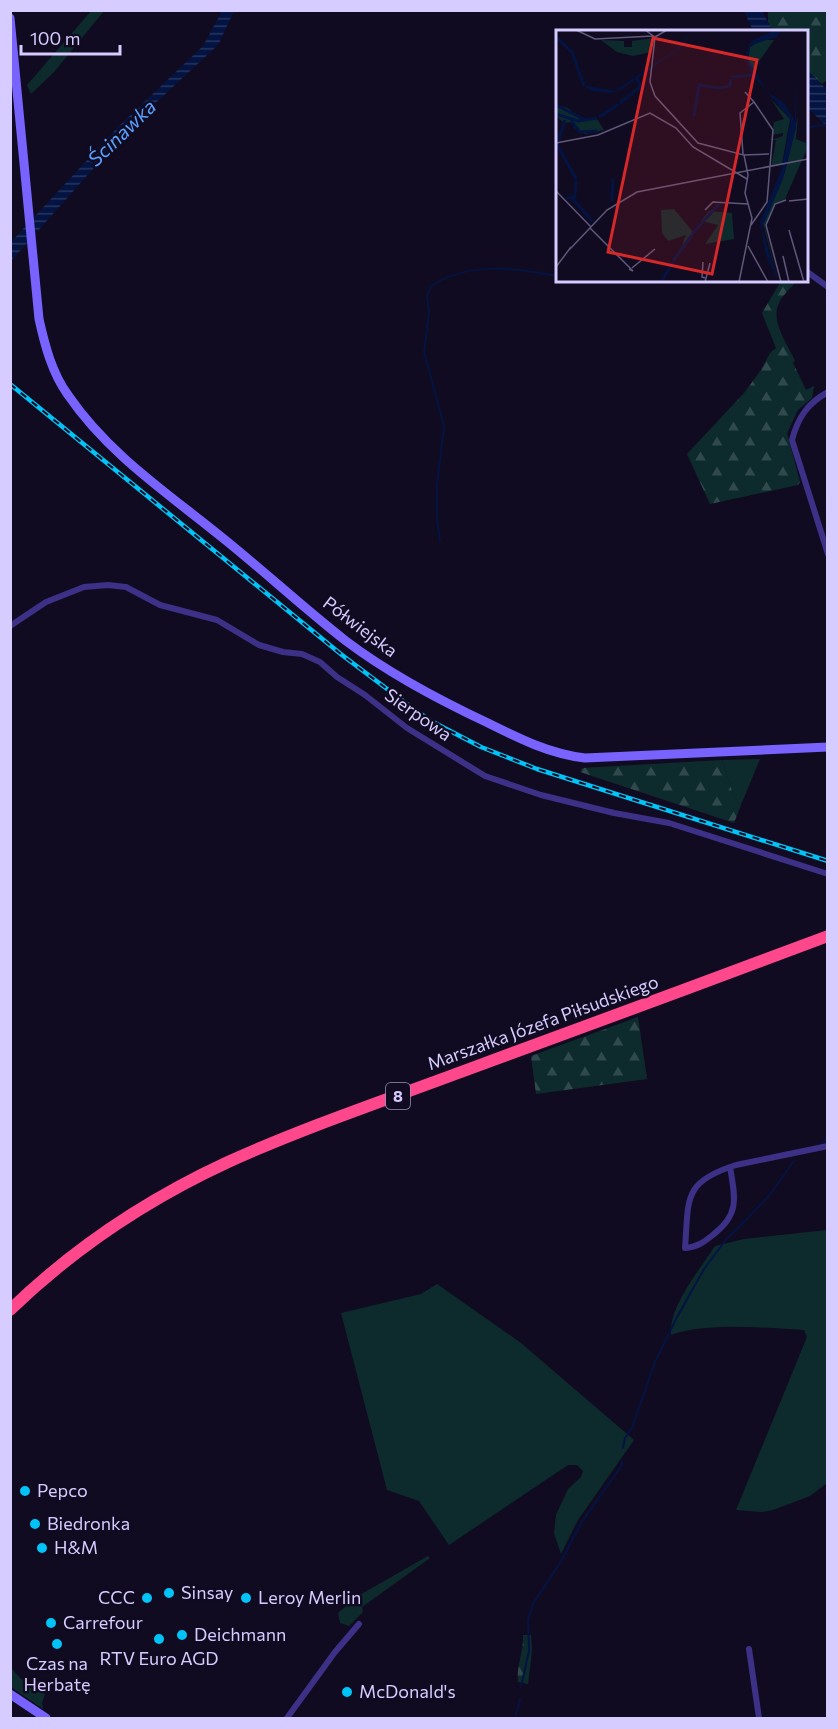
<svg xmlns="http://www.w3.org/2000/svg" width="838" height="1729" font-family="Commissioner,sans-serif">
<defs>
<pattern id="forest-firs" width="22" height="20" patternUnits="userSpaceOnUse" patternTransform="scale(1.5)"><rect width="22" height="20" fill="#0d2b2d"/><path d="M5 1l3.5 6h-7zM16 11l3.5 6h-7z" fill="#30494c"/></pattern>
<pattern id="water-rules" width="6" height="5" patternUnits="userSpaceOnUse" patternTransform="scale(1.5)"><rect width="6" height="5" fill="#041442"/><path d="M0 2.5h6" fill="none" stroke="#28355e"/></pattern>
</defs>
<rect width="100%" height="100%" fill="#110b22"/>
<!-- green -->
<g fill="#0d2b2d">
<path d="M92 10 104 11 54 72 31 94 27 85Z"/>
<path d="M760 759 741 805 735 800 722 760Z"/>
<path d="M827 1230V1483L810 1496 773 1510 762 1512 736 1510 807 1337 804 1330C765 1328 707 1322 671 1335 668 1308 700 1269 715 1246L744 1239Z"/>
<path d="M437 1284 521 1343 634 1440 578 1520 561 1554 554 1533 556 1515 568 1489 581 1477 583 1471 577 1465H568L449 1545 419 1501 387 1490 341 1313 421 1294Z"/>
<path d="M428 1556 430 1558 362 1607 363 1612 349 1626 340 1623 338 1613 358 1596Z"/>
<path d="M12 1669 21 1679 45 1694 42 1703 43 1709 11 1687V1670Z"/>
</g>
<!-- forest -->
<g fill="url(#forest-firs)">
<path d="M768 11H827V80L822 84 807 70 806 32 773 31 768 27Z"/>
<path d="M781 281H796C791 289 782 295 779 303 770 322 788 345 795 361L793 363 806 390 814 386 812 398 798 410 787 433 800 482 798 485 710 504 687 454 744 393 761 370 770 353 776 348 762 313Z"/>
<path d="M722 760 735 800 741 805 734 823 580 772 582 768Z"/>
<path d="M638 1017 647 1079 536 1094 531 1056Z"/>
<path d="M523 1635H531L532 1650 528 1684 518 1682C516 1666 524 1652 523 1635Z"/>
</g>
<!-- water -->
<g fill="url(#water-rules)">
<path d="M222 11H234L218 45 134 123 11 261 10 243 118 127 203 46Z"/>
<path d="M744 11H762L773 31H753Z"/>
<path d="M807 70 827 90V127L807 107Z"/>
</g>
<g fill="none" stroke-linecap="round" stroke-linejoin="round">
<!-- stream -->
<g stroke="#041442" stroke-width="2">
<path d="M806 128 828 124"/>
<path d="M576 280H589"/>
<path d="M440 541 437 519V485L444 426 424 352 429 313 427 296 431 286C470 261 514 268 558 276"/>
<path d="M821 1144 828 1138"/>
<path d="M623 1448 625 1438 632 1428 655 1362 676 1319 704 1269 725 1241 768 1197 794 1161"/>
<path d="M521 1687 529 1651 528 1619 534 1602 560 1563 581 1523 622 1465V1462"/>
<path d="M515 1718 520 1699"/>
</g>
<!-- street -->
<g stroke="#3d3087" stroke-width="6">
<path d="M806 271 828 287"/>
<path d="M828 392C808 403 798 417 792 440L828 554"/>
<path d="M10 626 46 602 84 587 108 585 126 587 160 605 217 620 259 645 283 652 302 654 320 662 337 677 365 695 407 728 485 776 541 795 614 813 669 823 828 874"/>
<path d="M730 1167C735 1197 740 1214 714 1234 704 1242 698 1247 685 1248 689 1199 682 1182 736 1165L828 1146"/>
<path d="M749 1649 759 1718"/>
<path d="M287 1718 335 1652 359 1624"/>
</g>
<!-- secondary -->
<g stroke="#7863ff" stroke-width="9">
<path d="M10 18 39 319C45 346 52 373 68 395 109 455 169 494 224 539 265 572 305 609 346 641 387 672 441 701 488 723 520 739 550 754 585 758L828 747"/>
<path d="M10 1694 46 1718"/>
</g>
<!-- highway -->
<path stroke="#ff478c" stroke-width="12" d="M10 1310C73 1249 148 1199 228 1162 303 1128 383 1101 461 1072 583 1027 706 982 828 936"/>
<!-- rail casing -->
<g stroke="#00c4f7" stroke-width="4.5">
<path id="rail" d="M10 384 342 655 407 704 431 721 481 747 537 769 828 861"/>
</g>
<!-- rail -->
<use href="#rail" stroke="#110b22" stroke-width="2" stroke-dasharray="7" stroke-linecap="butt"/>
</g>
<!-- markers -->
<g fill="#00c4f7" stroke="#110b22" stroke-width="2">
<circle cx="25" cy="1491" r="6"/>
<circle cx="35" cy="1524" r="6"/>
<circle cx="42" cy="1548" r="6"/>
<circle cx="169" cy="1593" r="6"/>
<circle cx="147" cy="1598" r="6"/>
<circle cx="246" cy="1598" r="6"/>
<circle cx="51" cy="1623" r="6"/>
<circle cx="182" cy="1635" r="6"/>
<circle cx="159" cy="1639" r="6"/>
<circle cx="57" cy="1644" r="6"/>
<circle cx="347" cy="1692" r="6"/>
</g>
<g text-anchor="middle" stroke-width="5" stroke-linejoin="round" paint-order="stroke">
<!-- shield labels -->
<rect fill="#110b22" stroke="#9c92bd" stroke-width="1.5" x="386" y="1083" width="24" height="26" rx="4.5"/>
<g font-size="16" font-weight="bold" fill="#d7ccff">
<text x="398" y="1102">8</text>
</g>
<!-- street labels -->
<g font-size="18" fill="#d7ccff" stroke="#110b22">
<text transform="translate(360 627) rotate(37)" y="6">Półwiejska</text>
<text transform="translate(418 715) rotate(35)" y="6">Sierpowa</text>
<text transform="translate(543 1023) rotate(-20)" y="6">Marszałka Józefa Piłsudskiego</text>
</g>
<!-- poi labels -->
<g font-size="18" fill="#d7ccff" stroke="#110b22" text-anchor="start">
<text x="37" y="1497">Pepco</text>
<text x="47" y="1530">Biedronka</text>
<text x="54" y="1554">H&amp;M</text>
<text x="181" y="1599">Sinsay</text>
<text x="135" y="1604" text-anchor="end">CCC</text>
<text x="258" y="1604">Leroy Merlin</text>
<text x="63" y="1629">Carrefour</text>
<text x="194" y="1641">Deichmann</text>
<text x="159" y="1665" text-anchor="middle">RTV Euro AGD</text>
<text x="57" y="1670" text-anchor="middle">Czas na<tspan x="57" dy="21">Herbatę</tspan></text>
<text x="359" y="1698">McDonald's</text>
</g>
<!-- water labels -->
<g font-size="20" font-style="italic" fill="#5aa1ff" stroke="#110b22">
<text transform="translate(122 133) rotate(-44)" y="7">Ścinawka</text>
</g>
</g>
<!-- overview -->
<g transform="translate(556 30)">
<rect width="252" height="252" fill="#110b22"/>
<path d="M98 8 95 22 77 26 61 22 45 10 68 11V17H76V11ZM41 89 48 100 29 104 18 98 15 90ZM118 179 138 203 126 215 130 205 112 211 106 203 105 180ZM153 181 176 183 178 209 149 214 162 195 145 191Z" fill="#0d2b2d"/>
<path d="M205 10H218L197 40 192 31 194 17ZM215 69 234 89 226 134 215 137 220 110H215L227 106V103L216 105 218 92 228 89ZM242 86 240 109 250 113 251 119 229 169 220 173 209 196 222 252 207 193 229 142Z" fill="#0d2b2d"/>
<path d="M0 75 12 78 26 91 8 93 0 86Z" fill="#0d2b2d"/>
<path d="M136 0 123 19 63 61 54 63 36 61 26 55 59 61 121 19ZM219 0H225L221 7 195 15 191 28 211 62 228 73 239 91 241 0 240 98 227 149 206 198 222 252 210 225 204 192 225 141 235 90 195 43 189 27 195 11Z" fill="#041442"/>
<path fill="none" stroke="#041442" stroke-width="3" d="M0 7 16 22 28 56M175 47 197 45M64 73 85 56 80 48M0 75 29 90M0 84 22 91 41 88M138 86 143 55 163 58 174 56 175 49M43 87 63 74M15 91 24 102 41 101M2 111 9 90M1 114 20 149M10 168 19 167 20 151M16 168 37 192M56 171 57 149M136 204 164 173M117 231 136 205M105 252 117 232"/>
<path fill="none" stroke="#60587a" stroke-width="1.5" d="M20 0 39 9 97 6M89 0 99 7 111 0M99 7 94 52 99 66 142 113 188 125 192 145 189 163 196 188 183 252M0 113 42 105 94 83 120 98 137 117 191 149M187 124 184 83 198 72 189 62M188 125 213 124M0 161 35 197M233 171 252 169M149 180 157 172 192 174M195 195 211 172 217 100 198 72M34 198 77 241 73 239M233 200 248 252M192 216 212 252M14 219 51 180 81 162 252 129M227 226 233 252M147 232 146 247 149 248M0 237 15 217M76 238 99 219M149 252 154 233M225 252 210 195 219 174 230 170"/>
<path fill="#d62828" fill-opacity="0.15" stroke="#d62828" stroke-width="3" d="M97 8 201 30 156 244 52 222Z"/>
<rect width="252" height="252" fill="none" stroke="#d7ccff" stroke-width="3"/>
</g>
<!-- border -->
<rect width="838" height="1729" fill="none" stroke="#d7ccff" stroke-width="24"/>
<!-- scale -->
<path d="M21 45v9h99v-9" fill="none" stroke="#d7ccff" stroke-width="3"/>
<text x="30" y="45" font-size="18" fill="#d7ccff" stroke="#110b22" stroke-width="4.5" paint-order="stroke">100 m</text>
</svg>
